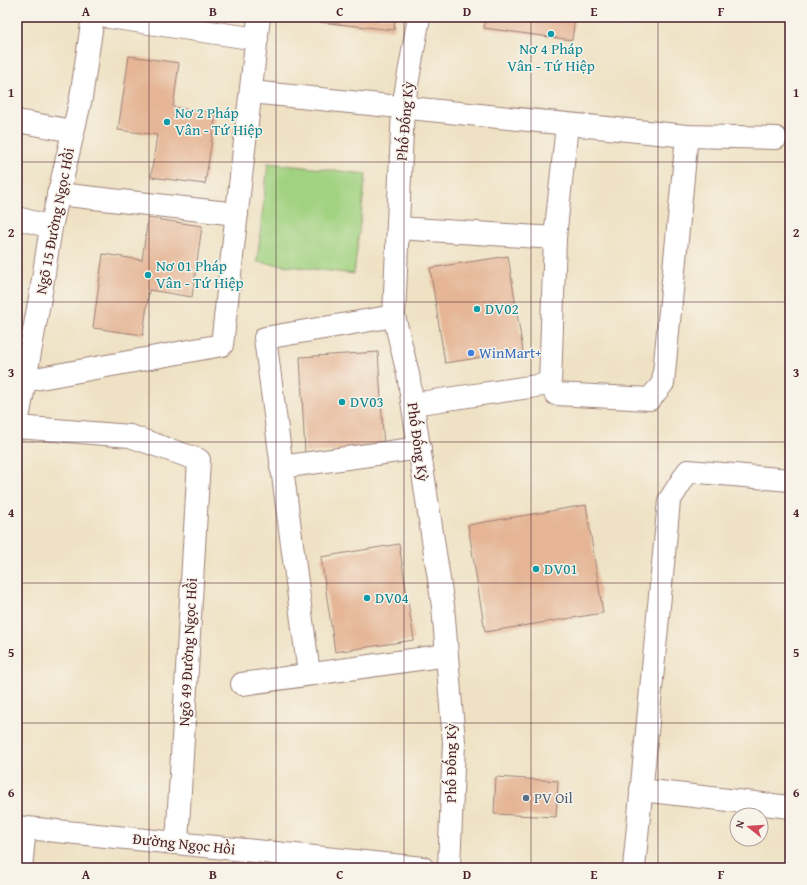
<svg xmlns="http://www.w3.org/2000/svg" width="807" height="885" font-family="'Gentium Book Plus',serif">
<rect width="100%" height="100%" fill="#f7f3e8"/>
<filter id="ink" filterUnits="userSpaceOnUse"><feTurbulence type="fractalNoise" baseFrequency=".025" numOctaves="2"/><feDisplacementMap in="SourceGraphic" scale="8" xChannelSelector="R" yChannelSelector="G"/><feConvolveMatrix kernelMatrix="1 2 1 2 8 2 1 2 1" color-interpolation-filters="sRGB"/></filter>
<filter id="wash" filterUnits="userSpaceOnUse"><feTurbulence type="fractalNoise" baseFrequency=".012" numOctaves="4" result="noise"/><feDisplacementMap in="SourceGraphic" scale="16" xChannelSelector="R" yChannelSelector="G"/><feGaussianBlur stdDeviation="0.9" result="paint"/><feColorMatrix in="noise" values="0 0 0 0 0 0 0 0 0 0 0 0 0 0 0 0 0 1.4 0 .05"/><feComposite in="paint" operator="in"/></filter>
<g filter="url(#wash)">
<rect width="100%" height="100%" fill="#efe2c4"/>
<!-- green -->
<path fill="#a1d281" stroke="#767856" d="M268 163 366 174 354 274 257 262Z"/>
<g id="blocks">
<!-- building -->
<g fill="#e5b595">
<path d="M320 17H395L394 30 319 22Z"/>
<path d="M486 17H575L572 40 484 28Z"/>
<path d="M129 56 179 63 173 107 216 113 205 184 151 177 157 135 118 130Z"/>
<path d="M148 218 202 226 192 297 149 290 143 335 93 328 103 254 142 260Z"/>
<path d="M508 256 523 351 445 363 430 268Z"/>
<path d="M378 352 384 448 305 453 300 357Z"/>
<path d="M586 505 603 613 485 632 468 525Z"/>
<path d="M399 544 414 640 335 652 321 557Z"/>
<path d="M496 777 558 781 556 817 494 814Z"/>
</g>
</g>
</g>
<g filter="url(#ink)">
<use href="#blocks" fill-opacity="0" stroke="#9c8078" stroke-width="1"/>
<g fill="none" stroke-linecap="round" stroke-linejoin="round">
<!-- minor casing -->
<g stroke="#9c8078" stroke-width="24">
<g id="minor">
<path d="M109 17 257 39"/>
<path d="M419 17 403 107 394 316 408 374 443 606 454 742 449 868"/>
<path d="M251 92 687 136 776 138"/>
<path d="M17 121 73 131"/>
<path d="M567 125 555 238 550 384 556 394 650 399 663 383 687 136"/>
<path d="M58 194 237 214"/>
<path d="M17 218 51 227"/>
<path d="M398 228 555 238"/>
<path d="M24 381 222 345 259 17"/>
<path d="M413 404 550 384"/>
<path d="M17 427 130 436 199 460 177 843"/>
<path d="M281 467 420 448"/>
<path d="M309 674 265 338 394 316"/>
<path d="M242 684 447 655"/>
<path d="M641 790 790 807"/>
<path d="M634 868 669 501 688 471 790 480"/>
</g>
</g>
<!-- major casing -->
<g stroke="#9c8078" stroke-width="24">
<path id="major" d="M17 424 41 292 51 227 81 98 93 17"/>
</g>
<!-- highway casing -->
<g stroke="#9c8078" stroke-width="24">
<g id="highway">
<path d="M17 827 423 868"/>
<path d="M21 868 25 828"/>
</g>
</g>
<!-- minor -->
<use href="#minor" stroke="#fff" stroke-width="22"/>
<!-- major -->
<use href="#major" stroke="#fff" stroke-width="22"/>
<!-- highway -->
<use href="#highway" stroke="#fff" stroke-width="22"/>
</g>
</g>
<!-- grid -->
<path fill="none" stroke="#4a1f2b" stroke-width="1" stroke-opacity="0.55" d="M149 17V868M276 17V868M404 17V868M531 17V868M658 17V868M17 162H790M17 302H790M17 442H790M17 583H790M17 723H790"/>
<!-- markers -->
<g fill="#0f9aa8" stroke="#f7f3e8" stroke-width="1.5">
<circle cx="551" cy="34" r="4"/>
<circle cx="167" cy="122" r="4"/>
<circle cx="148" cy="275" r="4"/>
<circle cx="477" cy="309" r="4"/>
<circle cx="342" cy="402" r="4"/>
<circle cx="536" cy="569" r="4"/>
<circle cx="367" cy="598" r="4"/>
</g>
<circle fill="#3f7fe0" stroke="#f7f3e8" stroke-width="1.5" cx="471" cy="353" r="4"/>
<circle fill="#5c6f8a" stroke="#f7f3e8" stroke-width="1.5" cx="526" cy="798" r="4"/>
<g text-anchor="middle" stroke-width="3" stroke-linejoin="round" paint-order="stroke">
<!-- culture labels -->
<g font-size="15" fill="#0d838f" stroke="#f7f3e8" text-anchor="start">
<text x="551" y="54" text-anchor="middle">Nơ 4 Pháp<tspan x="551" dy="17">Vân - Tứ Hiệp</tspan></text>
<text x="175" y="118">Nơ 2 Pháp<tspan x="175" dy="17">Vân - Tứ Hiệp</tspan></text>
<text x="156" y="271">Nơ 01 Pháp<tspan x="156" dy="17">Vân - Tứ Hiệp</tspan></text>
<text x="485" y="314">DV02</text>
<text x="350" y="407">DV03</text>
<text x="544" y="574">DV01</text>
<text x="375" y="603">DV04</text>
</g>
<!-- street labels -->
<g font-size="15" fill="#4a1f2b" stroke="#f7f3e8">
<text transform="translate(405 121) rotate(-85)" y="5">Phố Đống Kỳ</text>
<text transform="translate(55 221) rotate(-79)" y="5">Ngõ 15 Đường Ngọc Hồi</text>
<text transform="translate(418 442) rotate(82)" y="5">Phố Đống Kỳ</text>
<text transform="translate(188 652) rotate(-87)" y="5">Ngõ 49 Đường Ngọc Hồi</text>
<text transform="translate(451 763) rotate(-90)" y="5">Phố Đống Kỳ</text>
<text transform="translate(184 844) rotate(6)" y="5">Đường Ngọc Hồi</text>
</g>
<!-- shop labels -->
<g font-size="15" fill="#366cbe" stroke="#f7f3e8" text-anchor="start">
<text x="479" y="358">WinMart+</text>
</g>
<!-- service labels -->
<g font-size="15" fill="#4e5e75" stroke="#f7f3e8" text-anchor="start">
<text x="534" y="803">PV Oil</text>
</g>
</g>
<!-- margin -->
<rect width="807" height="885" fill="none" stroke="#f7f3e8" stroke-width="44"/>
<!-- north arrow -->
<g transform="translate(749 827) rotate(287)"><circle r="19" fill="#f7f3e8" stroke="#b29e9c"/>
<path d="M0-3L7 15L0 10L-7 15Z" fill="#d1495b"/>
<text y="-6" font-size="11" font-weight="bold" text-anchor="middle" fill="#4a1f2b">N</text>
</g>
<rect x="22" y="22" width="763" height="841" fill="none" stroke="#4a1f2b" stroke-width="1.5"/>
<g font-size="13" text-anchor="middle" font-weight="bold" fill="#4a1f2b">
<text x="86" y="16">A</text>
<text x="213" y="16">B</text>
<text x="340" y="16">C</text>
<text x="467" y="16">D</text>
<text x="594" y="16">E</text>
<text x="721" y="16">F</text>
<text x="11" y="97">1</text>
<text x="796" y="97">1</text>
<text x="11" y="237">2</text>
<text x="796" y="237">2</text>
<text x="11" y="377">3</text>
<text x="796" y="377">3</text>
<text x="11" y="517">4</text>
<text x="796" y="517">4</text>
<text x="11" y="657">5</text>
<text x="796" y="657">5</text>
<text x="11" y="797">6</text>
<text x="796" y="797">6</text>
<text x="86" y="879">A</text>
<text x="213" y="879">B</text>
<text x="340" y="879">C</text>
<text x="467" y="879">D</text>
<text x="594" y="879">E</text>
<text x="721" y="879">F</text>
</g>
</svg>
